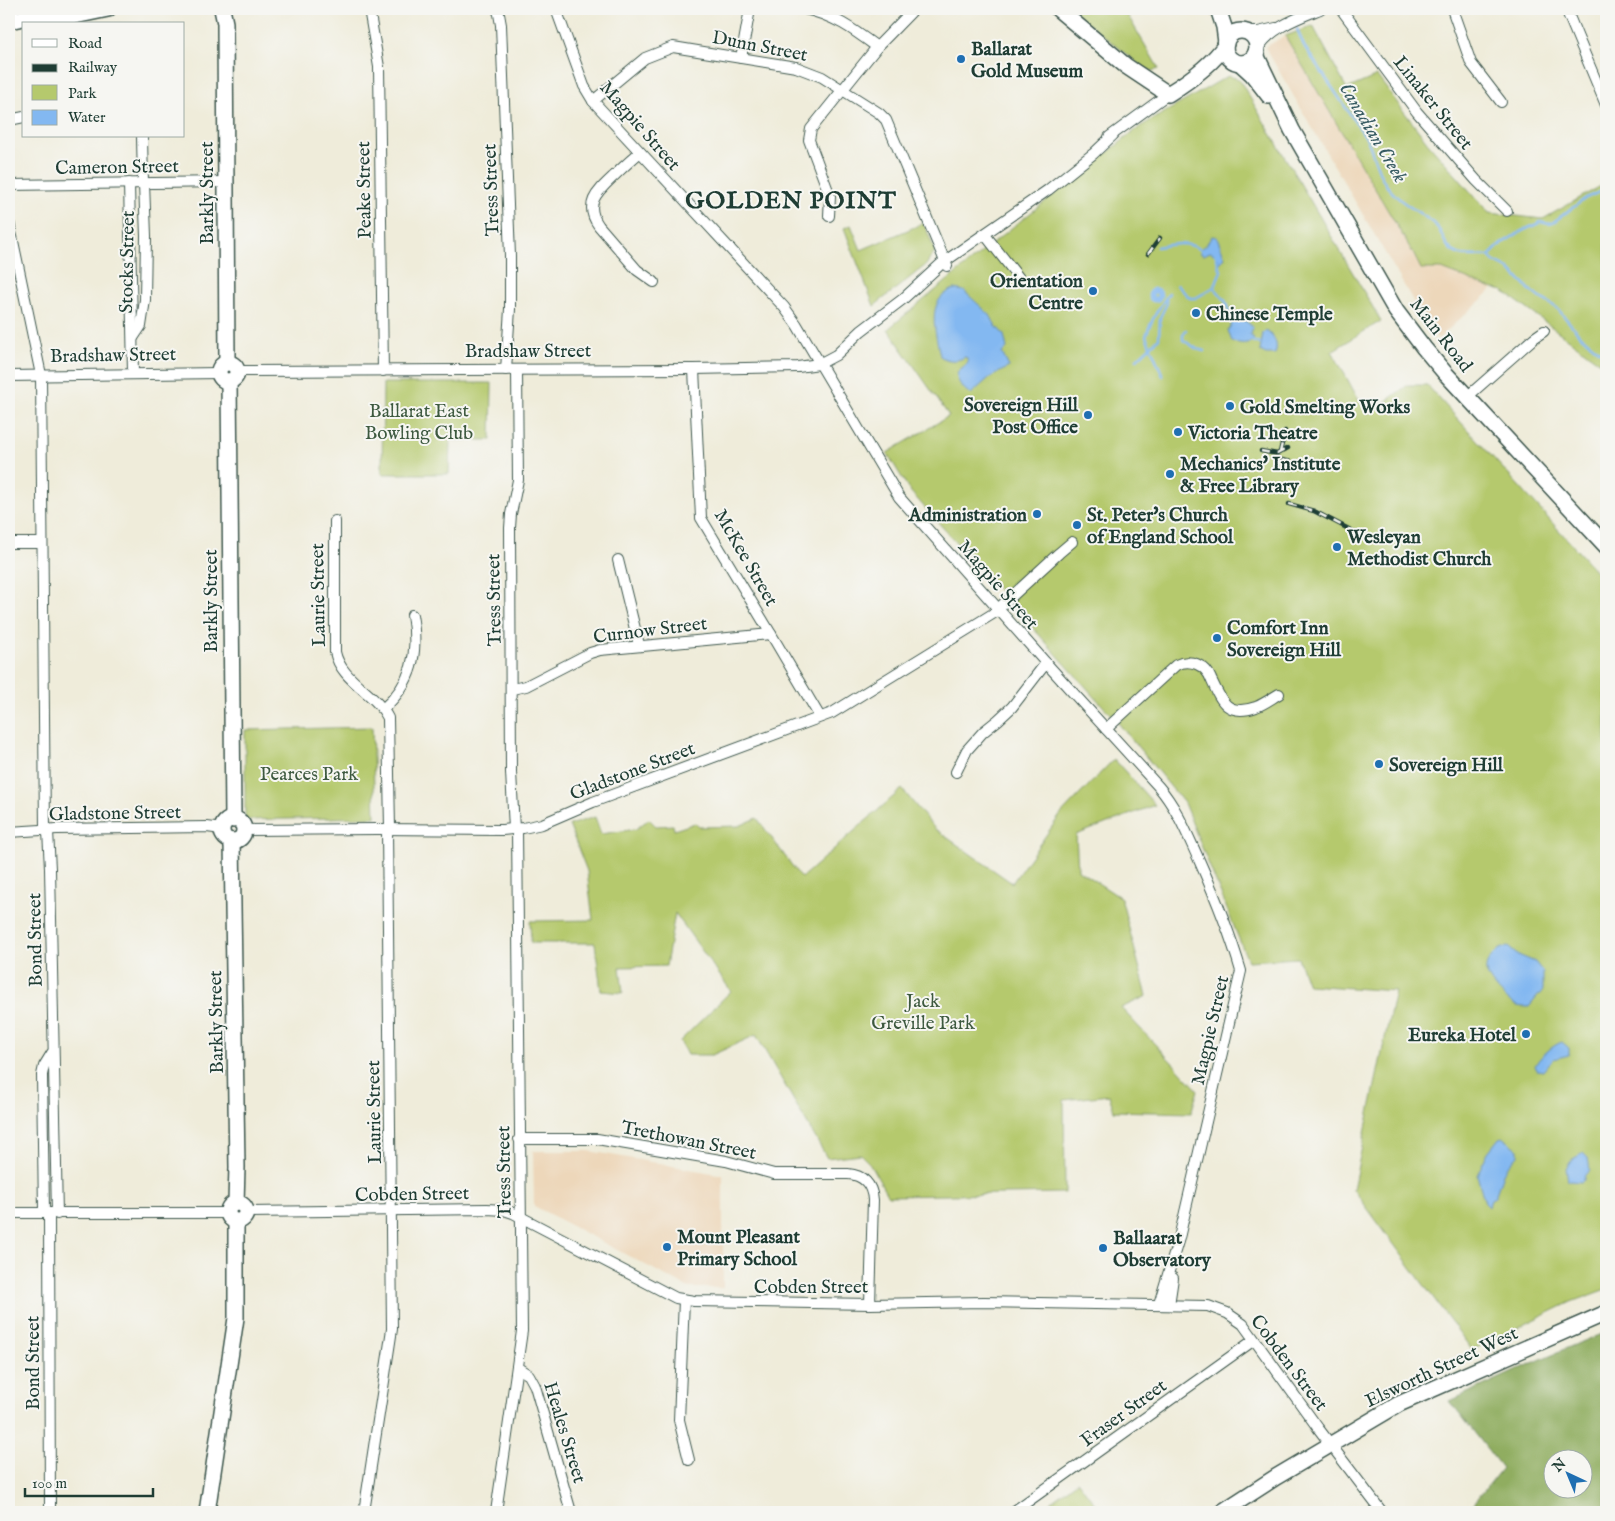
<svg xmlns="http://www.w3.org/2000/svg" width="1615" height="1521" font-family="'IM FELL English',serif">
<rect width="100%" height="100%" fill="#f6f6f2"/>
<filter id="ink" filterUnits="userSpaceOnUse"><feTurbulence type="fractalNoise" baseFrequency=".02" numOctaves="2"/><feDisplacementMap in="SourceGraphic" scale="10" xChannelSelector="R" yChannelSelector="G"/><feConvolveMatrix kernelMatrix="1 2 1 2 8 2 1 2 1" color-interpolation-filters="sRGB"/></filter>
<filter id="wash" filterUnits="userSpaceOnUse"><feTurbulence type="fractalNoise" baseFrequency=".0096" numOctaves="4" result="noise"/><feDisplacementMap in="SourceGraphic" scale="20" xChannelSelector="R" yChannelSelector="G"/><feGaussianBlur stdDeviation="1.12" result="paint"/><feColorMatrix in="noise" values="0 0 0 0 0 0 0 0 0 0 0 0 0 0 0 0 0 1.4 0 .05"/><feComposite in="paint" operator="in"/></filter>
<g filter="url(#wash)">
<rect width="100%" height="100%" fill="#efecda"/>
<!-- built -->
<g fill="#edd7ba">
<path d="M1285 36 1413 253 1421 269H1442L1493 289 1438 339 1429 328 1265 47Z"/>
<path d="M533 1151H589L723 1175V1288H689L534 1206Z"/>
</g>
<!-- green -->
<g fill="#b5c96d" stroke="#6a8350">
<path d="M1071 9H1124L1159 69 1151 71 1142 67Z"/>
<path d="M1313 26 1347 89 1377 76 1427 142 1489 213 1543 219 1606 183V367L1503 291 1490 288 1442 269H1421L1413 253 1285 36Z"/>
<path d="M1228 76 1239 79 1381 321 1332 351 1367 415 1408 385H1427L1606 582V1289L1571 1302 1472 1350 1353 1189 1395 991 1308 985 1298 958 1248 961 1184 803 1119 724 910 491 887 453 949 416 888 329 1014 226 1141 126Z"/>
<path d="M924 223 935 251 926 265 874 306 844 228 851 225 861 250Z"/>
<path d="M383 383H492L491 440H450L449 474H382Z"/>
<path d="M372 727 375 817 245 820V730Z"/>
<path d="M1114 759 1155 805 1076 835 1078 870 1121 898 1147 996 1121 1008 1198 1090 1191 1113 1114 1111 1109 1095 1064 1100 1065 1193 888 1196 870 1164 860 1154 827 1158 756 1035 712 1055H687L680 1041 731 991 675 913 666 966 620 967 623 993 601 991 595 943H531L530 921 593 920 587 871 569 825 595 817 601 834 636 829 649 819 656 826 673 825 674 830 695 823 699 827 739 826 757 818 801 878 902 789 935 829 1012 883 1061 814Z"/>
<path d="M1078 1481 1101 1512H1057L1050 1502Z"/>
</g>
<!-- forest -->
<path fill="#90ad60" stroke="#58754a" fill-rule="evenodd" d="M1606 1332V1512H1467L1502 1468 1450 1401 1550 1355ZM1552 1458H1582V1488H1552Z"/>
<!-- water -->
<g fill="#83b8f1" stroke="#517a92">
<path d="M1212 236 1217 237 1225 258 1220 263 1216 255 1210 252 1204 255 1200 253 1201 248 1206 245Z"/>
<path d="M954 289 964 291 990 315 996 326 1004 335 1007 348 1002 353 1009 367 989 378 971 394C965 391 954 380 958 372 959 369 965 366 968 363L967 358 965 357C957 362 947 361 940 356 936 333 924 300 954 289Z"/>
<path d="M1236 317 1242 318 1253 327 1250 335 1254 338C1250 346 1240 343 1232 342L1228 330Z"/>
<path d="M1266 331C1274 336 1279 344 1275 354H1266L1260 351 1263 333Z"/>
<path d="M1508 947 1516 954 1535 962 1543 972V990L1529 1007C1525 1007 1521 1007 1517 1006 1507 1001 1488 982 1486 971 1485 964 1490 958 1494 954 1499 949 1501 948 1508 947Z"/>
<path d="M1562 1042 1569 1048V1055L1553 1059 1543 1071 1537 1070 1535 1066C1537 1059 1554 1044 1562 1042Z"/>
<path d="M1502 1137 1518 1149V1155L1504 1171 1495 1197 1491 1199 1489 1207 1485 1203 1477 1175 1488 1152 1499 1138Z"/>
<path d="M1583 1153 1588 1158 1590 1170 1585 1175 1584 1180 1581 1182 1568 1181 1566 1168 1571 1160Z"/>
</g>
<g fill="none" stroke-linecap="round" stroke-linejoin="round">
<!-- stream -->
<g stroke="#83b8f1" stroke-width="2.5">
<path d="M1292 9 1294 15"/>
<path d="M1297 29 1304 46 1367 139C1376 159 1378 179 1394 194 1406 207 1425 214 1437 227 1445 237 1443 247 1458 254 1467 258 1479 254 1489 256L1493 261 1509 269 1533 293 1557 308 1579 334 1606 356"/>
<path d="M1157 247C1172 244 1189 241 1201 250"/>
<path d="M1489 256 1501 244 1520 232 1541 222 1549 224 1552 223 1586 198 1606 189"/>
<path d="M1177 285 1190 298H1196L1214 287 1225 300 1233 323"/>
<path d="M1214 287 1221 271 1215 253"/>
<path d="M1186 330 1183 335V340L1197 349 1204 351"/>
<path d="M1252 341 1260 344"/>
<path d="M1136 360 1159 338 1160 317 1167 303 1166 299"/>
<path d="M1163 376 1146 336C1151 319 1160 307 1169 293"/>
</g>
<!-- canal -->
<circle stroke="#83b8f1" stroke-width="9" cx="1155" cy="295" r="3"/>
</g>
</g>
<g filter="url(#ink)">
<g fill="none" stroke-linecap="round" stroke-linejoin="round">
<!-- street casing -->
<g stroke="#3e574d" stroke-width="12">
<g id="street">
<path d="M369 9 379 67 383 371"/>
<path d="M497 9 499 14 501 25 510 256V309L506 370"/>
<path d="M556 9 584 86 593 101 784 307 797 325 899 497 1046 663 1158 786C1177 808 1187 834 1199 860 1215 896 1230 933 1241 971L1179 1238 1159 1304"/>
<path d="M805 9C834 15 854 30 877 47"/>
<path d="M1341 9 1417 112 1476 180 1507 211"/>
<path d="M1452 9 1471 63 1501 102"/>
<path d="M1566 9 1606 105"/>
<path d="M1244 32H1258L1276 28"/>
<path d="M1257 50C1269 28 1298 18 1320 9"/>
<path d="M741 58 750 9"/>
<path d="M593 101 645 58 673 47 796 67 822 77 879 113 886 120 947 266"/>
<path d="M9 120 24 117"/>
<path d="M142 136 143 183"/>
<path d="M1109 137 1168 94"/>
<path d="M640 152C631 160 622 168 614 176 597 192 583 204 599 226L637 270 654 282"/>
<path d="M129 183 133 373"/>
<path d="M9 185 226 182"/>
<path d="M829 216 830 196 809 140 811 129 877 47 914 9"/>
<path d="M9 222 41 375 45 831"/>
<path d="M986 236 1019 278"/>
<path d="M133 338 141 326 145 300 146 236 144 183"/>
<path d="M694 369 701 518 771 634 820 717"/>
<path d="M238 371 694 369 798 367 819 364 836 355 861 331 903 299 941 264 1048 190 1093 154 1113 135"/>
<path d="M9 376 219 373"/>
<path d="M1467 397 1534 338 1544 331"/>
<path d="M335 521V652C341 681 376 693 388 718L390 829"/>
<path d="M9 543H42"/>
<path d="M618 560 639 645"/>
<path d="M998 609 1059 553 1072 542"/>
<path d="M512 689 526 686 590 653 600 650 771 634"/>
<path d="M383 709C412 683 419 654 412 615"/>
<path d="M1106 729 1176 665C1190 658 1206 665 1211 679 1221 701 1227 717 1256 707 1264 704 1272 698 1279 694"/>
<path d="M956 772 967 750 983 732 998 720 1012 707 1046 663"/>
<path d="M514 829 511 772 510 528 511 514 518 480 517 370"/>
<path d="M243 830 377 829 502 830 523 828 542 824 593 802 832 713 999 610"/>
<path d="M48 831 50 869 57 1214"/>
<path d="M9 832 57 829 207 827 222 829"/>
<path d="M519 1139H597L726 1161 774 1174H848C863 1175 872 1184 873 1200L870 1304"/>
<path d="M44 1212 42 1075 44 1066 52 1053"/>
<path d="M246 1212 487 1209 504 1210 513 1213 676 1298 694 1301 870 1304 984 1302 1208 1306 1227 1313 1243 1324 1318 1428 1382 1512"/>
<path d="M9 1213H227"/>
<path d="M49 1213 50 1512"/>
<path d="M684 1300 679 1420 689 1460"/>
<path d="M1169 1305 1173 1278"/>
<path d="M518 1368 529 1375 535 1386 571 1512"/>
<path d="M364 1512 392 1329 387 829"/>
<path d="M496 1512 522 1331 517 829"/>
<path d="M1013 1512 1254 1340"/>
</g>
</g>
<!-- secondary casing -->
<g stroke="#3e574d" stroke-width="18">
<g id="secondary">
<path d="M222 9 225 23 227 362"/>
<path d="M1058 9 1126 66 1168 94C1189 81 1212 65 1226 44"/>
<path d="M1218 9 1224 27 1226 42"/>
<path d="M9 21 46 13"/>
<path d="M37 24 108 9"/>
<circle cx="1241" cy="47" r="16"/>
<path d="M1256 52 1258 59 1292 130 1396 311 1424 348 1445 373 1606 546"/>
<path d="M1240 63 1252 74 1269 96"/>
<circle cx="228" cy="372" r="9"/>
<path d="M229 381 233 820"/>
<circle cx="233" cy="830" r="11"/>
<path d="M232 841 237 1167 236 1203"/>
<circle cx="237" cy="1212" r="9"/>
<path d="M207 1512 236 1318V1222"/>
<path d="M1222 1512 1276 1477 1399 1404 1606 1313"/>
</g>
</g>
<!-- street -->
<use href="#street" stroke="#fff" stroke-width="10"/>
<!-- secondary -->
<use href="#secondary" stroke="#fff" stroke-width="15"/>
<!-- rail casing -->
<g stroke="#1f3d34" stroke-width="4.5">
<g id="rail">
<path d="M1148 254 1160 238"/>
<path d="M1261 451 1277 454 1288 448"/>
<path d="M1280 452 1285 431"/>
<path d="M1282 460 1291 462"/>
<path d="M1289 504 1314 511 1368 539"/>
</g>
</g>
<!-- rail -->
<use href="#rail" stroke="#f6f6f2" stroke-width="2.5" stroke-dasharray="8" stroke-linecap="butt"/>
</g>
</g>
<!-- markers -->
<g fill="#1f6fb2" stroke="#f6f6f2" stroke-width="2">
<circle cx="961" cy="59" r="5"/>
<circle cx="1093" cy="291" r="5"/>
<circle cx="1196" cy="313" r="5"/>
<circle cx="1230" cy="406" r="5"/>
<circle cx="1088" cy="415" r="5"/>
<circle cx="1178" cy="432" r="5"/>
<circle cx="1170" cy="474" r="5"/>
<circle cx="1037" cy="514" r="5"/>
<circle cx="1077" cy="525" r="5"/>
<circle cx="1337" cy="547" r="5"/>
<circle cx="1217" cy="638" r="5"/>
<circle cx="1379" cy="764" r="5"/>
<circle cx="1526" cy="1034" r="5"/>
<circle cx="667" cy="1247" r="5"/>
<circle cx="1103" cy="1248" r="5"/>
</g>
<g text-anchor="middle" stroke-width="4" stroke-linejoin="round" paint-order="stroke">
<!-- street labels -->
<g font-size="19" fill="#1f3d34" stroke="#f6f6f2">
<text transform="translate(760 45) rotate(11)" y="7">Dunn Street</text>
<text transform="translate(1434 102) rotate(51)" y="7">Linaker Street</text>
<text transform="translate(641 125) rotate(49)" y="7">Magpie Street</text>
<text transform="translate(117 166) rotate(-1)" y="7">Cameron Street</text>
<text transform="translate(363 190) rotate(-91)" y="7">Peake Street</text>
<text transform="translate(490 190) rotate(-92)" y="7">Tress Street</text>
<text transform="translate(206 193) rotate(-90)" y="7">Barkly Street</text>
<text transform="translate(126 262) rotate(-89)" y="7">Stocks Street</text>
<text transform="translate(1442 334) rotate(52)" y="7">Main Road</text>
<text x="528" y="357">Bradshaw Street</text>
<text transform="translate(113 354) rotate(-1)" y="7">Bradshaw Street</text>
<text transform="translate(747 557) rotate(60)" y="7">McKee Street</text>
<text transform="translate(999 584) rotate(49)" y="7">Magpie Street</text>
<text transform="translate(317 595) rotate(-91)" y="7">Laurie Street</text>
<text transform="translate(493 600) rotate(-91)" y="7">Tress Street</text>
<text transform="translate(210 601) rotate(-90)" y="7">Barkly Street</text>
<text transform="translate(650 629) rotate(-7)" y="7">Curnow Street</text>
<text transform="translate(632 770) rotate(-21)" y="7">Gladstone Street</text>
<text transform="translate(115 812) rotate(-1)" y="7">Gladstone Street</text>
<text transform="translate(34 940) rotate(-91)" y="7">Bond Street</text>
<text transform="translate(215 1022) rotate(-91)" y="7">Barkly Street</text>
<text transform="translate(1209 1030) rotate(-77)" y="7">Magpie Street</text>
<text transform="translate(373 1112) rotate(-91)" y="7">Laurie Street</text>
<text transform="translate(689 1139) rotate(11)" y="7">Trethowan Street</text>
<text transform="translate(503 1172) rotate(-91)" y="7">Tress Street</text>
<text transform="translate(412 1193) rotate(-1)" y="7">Cobden Street</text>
<text x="811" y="1293">Cobden Street</text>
<text transform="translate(1290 1362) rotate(53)" y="7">Cobden Street</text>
<text transform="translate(32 1363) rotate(-90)" y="7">Bond Street</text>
<text transform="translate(1441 1366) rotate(-25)" y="7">Elsworth Street West</text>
<text transform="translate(1123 1412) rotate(-36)" y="7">Fraser Street</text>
<text transform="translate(566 1432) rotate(73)" y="7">Heales Street</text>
</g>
<!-- poi labels -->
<g font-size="19" font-weight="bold" fill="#1f3d34" stroke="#f6f6f2" text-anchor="start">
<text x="971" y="55">Ballarat<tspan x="971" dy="22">Gold Museum</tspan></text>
<text x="1083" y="287" text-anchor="end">Orientation<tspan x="1083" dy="22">Centre</tspan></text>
<text x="1206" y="320">Chinese Temple</text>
<text x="1078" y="411" text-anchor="end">Sovereign Hill<tspan x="1078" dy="22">Post Office</tspan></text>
<text x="1240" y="413">Gold Smelting Works</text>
<text x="1188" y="439">Victoria Theatre</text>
<text x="1180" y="470">Mechanics' Institute<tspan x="1180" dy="22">&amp; Free Library</tspan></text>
<text x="1027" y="521" text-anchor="end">Administration</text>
<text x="1087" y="521">St. Peter's Church<tspan x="1087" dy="22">of England School</tspan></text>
<text x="1347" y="543">Wesleyan<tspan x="1347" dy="22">Methodist Church</tspan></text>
<text x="1227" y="634">Comfort Inn<tspan x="1227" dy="22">Sovereign Hill</tspan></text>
<text x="1389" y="771">Sovereign Hill</text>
<text x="1516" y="1041" text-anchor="end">Eureka Hotel</text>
<text x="677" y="1243">Mount Pleasant<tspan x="677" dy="22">Primary School</tspan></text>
<text x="1113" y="1244">Ballaarat<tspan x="1113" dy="22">Observatory</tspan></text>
</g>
<!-- park labels -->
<g font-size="19" fill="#3d593f" stroke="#f6f6f2">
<text x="419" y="417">Ballarat East<tspan x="419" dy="22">Bowling Club</tspan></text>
<text x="309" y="780">Pearces Park</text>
<text x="923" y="1007">Jack<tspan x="923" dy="22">Greville Park</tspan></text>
</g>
<!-- water labels -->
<g font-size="20" font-style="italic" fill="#385c63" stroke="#f6f6f2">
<text transform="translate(1374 132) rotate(59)" y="7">Canadian Creek</text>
</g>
<!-- district labels -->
<g font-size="24" font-weight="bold" letter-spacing="1" fill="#1f3d34" stroke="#f6f6f2">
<text x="791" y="208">GOLDEN POINT</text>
</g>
</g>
<!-- margin -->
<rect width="1615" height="1521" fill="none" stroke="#f6f6f2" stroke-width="30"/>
<!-- legend -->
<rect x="22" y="22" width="162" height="115" fill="#f6f6f2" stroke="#a0aca6"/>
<rect x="32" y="39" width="25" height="8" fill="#ffffff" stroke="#a0aca6"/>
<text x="68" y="48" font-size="15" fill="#1f3d34">Road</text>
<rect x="32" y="64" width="25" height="8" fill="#1f3d34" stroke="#a0aca6"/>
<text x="68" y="72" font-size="15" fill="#1f3d34">Railway</text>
<rect x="32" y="85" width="25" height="15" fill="#b5c96d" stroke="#a0aca6"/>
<text x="68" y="98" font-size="15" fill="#1f3d34">Park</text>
<rect x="32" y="110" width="25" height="15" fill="#83b8f1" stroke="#a0aca6"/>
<text x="68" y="122" font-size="15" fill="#1f3d34">Water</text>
<!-- north arrow -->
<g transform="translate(1568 1474) rotate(316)"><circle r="24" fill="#f6f6f2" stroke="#a0aca6"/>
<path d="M0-4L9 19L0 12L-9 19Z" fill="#1f6fb2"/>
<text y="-8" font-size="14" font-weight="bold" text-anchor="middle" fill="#1f3d34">N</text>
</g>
<!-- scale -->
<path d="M25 1488v8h128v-8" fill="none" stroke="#1f3d34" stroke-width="2.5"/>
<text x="32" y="1488" font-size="15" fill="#1f3d34" stroke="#f6f6f2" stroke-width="4" paint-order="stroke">100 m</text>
</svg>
